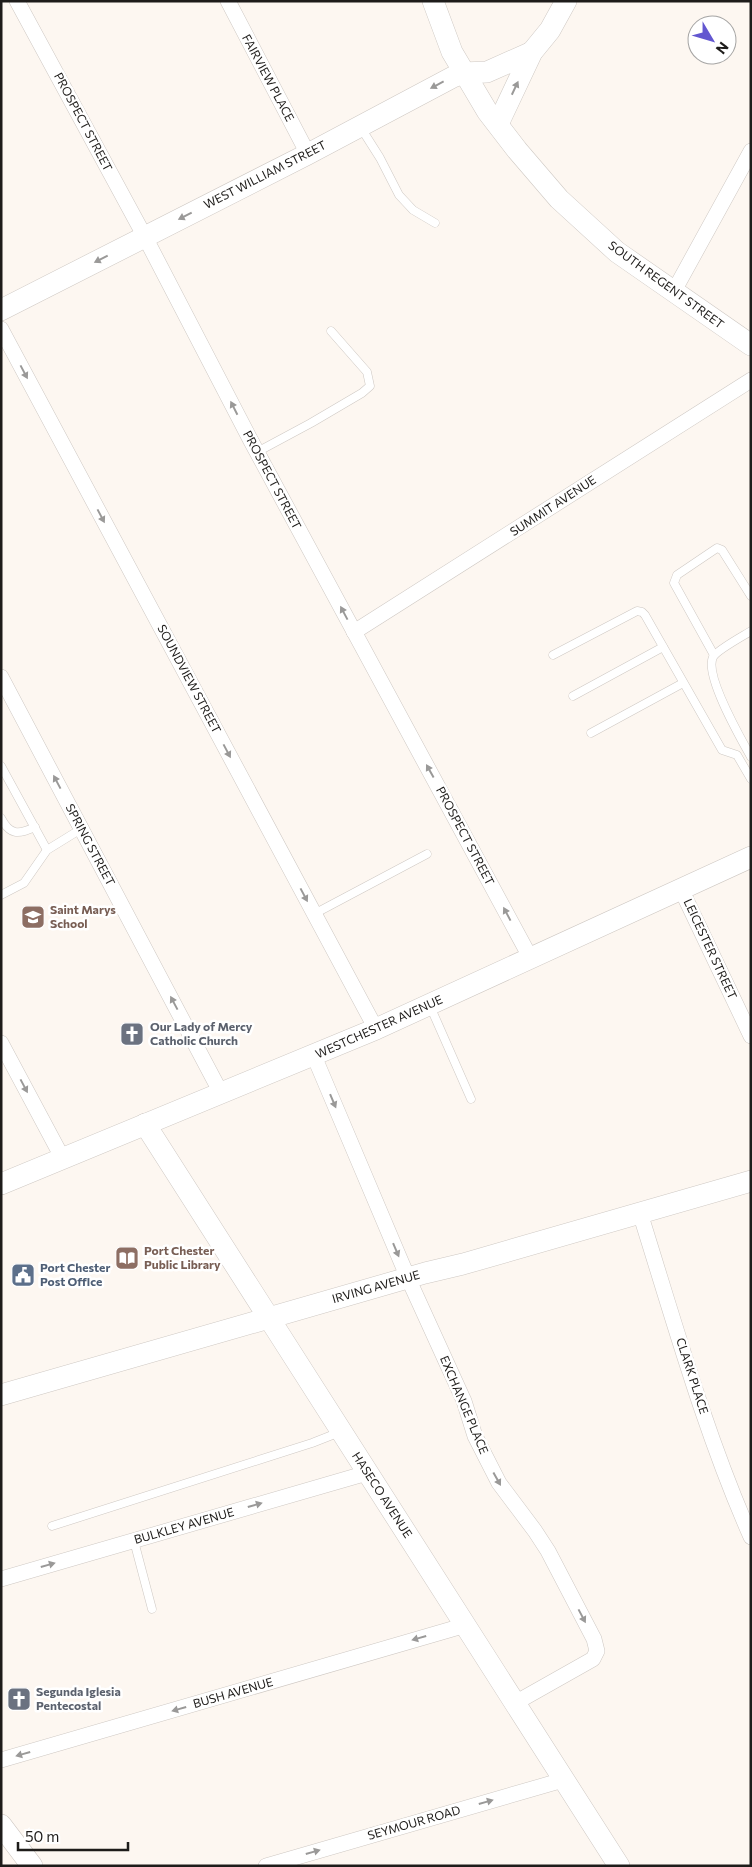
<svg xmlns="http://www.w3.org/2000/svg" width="752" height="1867" font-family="Commissioner,sans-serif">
<rect width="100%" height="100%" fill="#fdf7f1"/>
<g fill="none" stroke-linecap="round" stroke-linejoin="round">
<!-- lane casing -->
<g stroke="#cec8c3" stroke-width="9">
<g id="lane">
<path d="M361 128 380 158 399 195 413 210 435 223"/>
<path d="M257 452 311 423 362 393 370 386 367 372 331 331"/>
<path d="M751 631C743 636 717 650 713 657 704 675 741 739 751 757"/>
<path d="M553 655 637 611 642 612 645 615 722 750 737 755 751 779"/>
<path d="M714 655 674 583 677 575 717 548 722 550 751 596"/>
<path d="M573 696 663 647"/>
<path d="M591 733 683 683"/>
<path d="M1 766 47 850"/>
<path d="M1 818C10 835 18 835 35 827"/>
<path d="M1 895 24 883 47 850 81 829"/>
<path d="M314 914 427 854"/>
<path d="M430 1006 471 1099"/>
<path d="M52 1526 312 1443 340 1432"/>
<path d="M134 1541 152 1609"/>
</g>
</g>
<!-- street casing -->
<g stroke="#cec8c3" stroke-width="16">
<g id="street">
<path d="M17 1 145 237 251 441 530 957"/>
<path d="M228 1 308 154"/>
<path d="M674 291 751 151"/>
<path d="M1 329 376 1029"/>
<path d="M354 632 751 380"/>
<path d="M1 677 221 1093"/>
<path d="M681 889 751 1036"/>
<path d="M1 1043 63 1159"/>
<path d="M314 1056 408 1278 464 1401 475 1436 499 1483 535 1531 548 1551 594 1639 597 1651 593 1659 515 1703"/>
<path d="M640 1213C674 1321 705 1433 751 1537"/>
<path d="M1 1579 367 1473"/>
<path d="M1 1760 466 1625"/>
<path d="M266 1866 563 1780"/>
</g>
</g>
<!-- secondary casing -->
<g stroke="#cec8c3" stroke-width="22">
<g id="secondary">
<path d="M433 1 452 52 487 111 517 150 559 199 617 252 751 345"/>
<path d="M498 124 532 52 550 30 566 1"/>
<path d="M1 310 308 154 453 77 463 73 487 72 532 52"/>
<path d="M145 1124 619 1866"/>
<path d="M1 1184 376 1029 751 857"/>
<path d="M1 1395 425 1273 463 1264 751 1181"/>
<path d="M1 1825 32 1866"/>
</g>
</g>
<!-- lane -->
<use href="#lane" stroke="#fff" stroke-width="8"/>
<!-- street -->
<use href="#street" stroke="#fff" stroke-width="15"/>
<!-- secondary -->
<use href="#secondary" stroke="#fff" stroke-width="21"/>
</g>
<!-- one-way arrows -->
<defs><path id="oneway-solid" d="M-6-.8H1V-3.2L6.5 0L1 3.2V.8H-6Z" transform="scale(1.25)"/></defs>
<g fill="#9a9998">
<use href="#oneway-solid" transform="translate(437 85) rotate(152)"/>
<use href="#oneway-solid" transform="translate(515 88) rotate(-65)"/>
<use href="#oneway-solid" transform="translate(185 216) rotate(153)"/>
<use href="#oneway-solid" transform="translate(101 259) rotate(153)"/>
<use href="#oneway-solid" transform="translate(24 372) rotate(62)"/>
<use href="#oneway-solid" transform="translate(234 408) rotate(-117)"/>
<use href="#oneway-solid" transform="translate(101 516) rotate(62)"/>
<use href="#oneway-solid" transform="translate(344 613) rotate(-118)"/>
<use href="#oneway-solid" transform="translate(227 751) rotate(62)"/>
<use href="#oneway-solid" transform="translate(430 771) rotate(-119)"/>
<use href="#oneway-solid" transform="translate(57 782) rotate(-118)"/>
<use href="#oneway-solid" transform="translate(304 895) rotate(62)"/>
<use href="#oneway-solid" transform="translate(507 914) rotate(-118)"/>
<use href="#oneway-solid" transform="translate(174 1003) rotate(-118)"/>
<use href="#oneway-solid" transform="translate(24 1086) rotate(62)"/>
<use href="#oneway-solid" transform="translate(333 1101) rotate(67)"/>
<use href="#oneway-solid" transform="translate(396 1250) rotate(67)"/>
<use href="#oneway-solid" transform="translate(497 1479) rotate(61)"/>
<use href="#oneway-solid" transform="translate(255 1505) rotate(-16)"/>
<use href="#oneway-solid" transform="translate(48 1565) rotate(-16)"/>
<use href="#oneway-solid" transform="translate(582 1616) rotate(62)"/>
<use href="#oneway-solid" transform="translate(419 1638) rotate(164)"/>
<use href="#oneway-solid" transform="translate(179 1709) rotate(164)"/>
<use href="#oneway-solid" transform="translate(23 1754) rotate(164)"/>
<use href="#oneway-solid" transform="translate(486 1802) rotate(-16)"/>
<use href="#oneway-solid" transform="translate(313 1852) rotate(-16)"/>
</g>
<!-- icons -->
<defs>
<g id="school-square" transform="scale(1.25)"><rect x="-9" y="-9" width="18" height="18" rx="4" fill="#8d6e63" stroke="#fff"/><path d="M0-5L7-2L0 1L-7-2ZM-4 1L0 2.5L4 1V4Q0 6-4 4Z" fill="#fff"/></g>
<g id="church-square" transform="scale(1.25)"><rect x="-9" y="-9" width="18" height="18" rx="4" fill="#6b7280" stroke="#fff"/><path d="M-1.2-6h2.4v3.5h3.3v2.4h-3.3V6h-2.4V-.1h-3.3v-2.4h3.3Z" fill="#fff"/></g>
<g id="library-square" transform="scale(1.25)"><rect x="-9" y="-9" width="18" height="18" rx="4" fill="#8d6e63" stroke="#fff"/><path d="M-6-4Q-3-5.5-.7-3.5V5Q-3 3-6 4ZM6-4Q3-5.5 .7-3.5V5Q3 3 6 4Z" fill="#fff"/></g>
<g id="civic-square" transform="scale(1.25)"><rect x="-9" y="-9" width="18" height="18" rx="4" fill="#5c6f8a" stroke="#fff"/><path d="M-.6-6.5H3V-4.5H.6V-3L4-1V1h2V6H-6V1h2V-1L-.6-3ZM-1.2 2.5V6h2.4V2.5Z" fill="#fff"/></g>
</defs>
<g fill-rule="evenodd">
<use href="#school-square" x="33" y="917"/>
<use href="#church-square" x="132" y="1034"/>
<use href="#library-square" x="127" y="1258"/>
<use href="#civic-square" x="23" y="1275"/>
<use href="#church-square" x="19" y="1699"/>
</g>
<g text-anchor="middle" stroke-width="5" stroke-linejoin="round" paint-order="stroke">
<!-- street labels -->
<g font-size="12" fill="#1e1c1a" stroke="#fff">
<text transform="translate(268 78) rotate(62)" y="4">FAIRVIEW PLACE</text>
<text transform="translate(83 122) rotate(62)" y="4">PROSPECT STREET</text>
<text transform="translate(265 175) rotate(-27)" y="4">WEST WILLIAM STREET</text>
<text transform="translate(666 285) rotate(36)" y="4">SOUTH REGENT STREET</text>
<text transform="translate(272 480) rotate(62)" y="4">PROSPECT STREET</text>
<text transform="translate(553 506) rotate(-33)" y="4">SUMMIT AVENUE</text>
<text transform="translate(189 679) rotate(62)" y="4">SOUNDVIEW STREET</text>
<text transform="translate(465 836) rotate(62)" y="4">PROSPECT STREET</text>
<text transform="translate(90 845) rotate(62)" y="4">SPRING STREET</text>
<text transform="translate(710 949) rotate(65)" y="4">LEICESTER STREET</text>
<text transform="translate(379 1027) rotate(-24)" y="4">WESTCHESTER AVENUE</text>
<text transform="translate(376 1287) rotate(-16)" y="4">IRVING AVENUE</text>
<text transform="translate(692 1376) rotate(72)" y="4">CLARK PLACE</text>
<text transform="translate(464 1405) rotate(67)" y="4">EXCHANGE PLACE</text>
<text transform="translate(382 1495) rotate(57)" y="4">HASECO AVENUE</text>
<text transform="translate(184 1526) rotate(-16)" y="4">BULKLEY AVENUE</text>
<text transform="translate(233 1693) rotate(-16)" y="4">BUSH AVENUE</text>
<text transform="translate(414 1823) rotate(-16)" y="4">SEYMOUR ROAD</text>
</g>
<!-- education labels -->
<g font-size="12" font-weight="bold" fill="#785e54" stroke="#fff" text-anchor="start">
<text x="50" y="914">Saint Marys<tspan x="50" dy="14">School</tspan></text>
<text x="144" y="1255">Port Chester<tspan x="144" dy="14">Public Library</tspan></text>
</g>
<!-- worship labels -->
<g font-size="12" font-weight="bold" fill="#5b616d" stroke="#fff" text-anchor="start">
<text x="150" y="1031">Our Lady of Mercy<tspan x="150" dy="14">Catholic Church</tspan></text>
<text x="36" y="1696">Segunda Iglesia<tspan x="36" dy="14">Pentecostal</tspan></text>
</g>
<!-- service labels -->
<g font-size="12" font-weight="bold" fill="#4e5e75" stroke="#fff" text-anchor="start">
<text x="40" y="1272">Port Chester<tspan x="40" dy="14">Post Office</tspan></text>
</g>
</g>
<!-- border -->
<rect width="752" height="1867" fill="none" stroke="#1e1c1a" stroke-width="5"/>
<!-- north arrow -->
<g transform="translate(712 40) rotate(128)"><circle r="24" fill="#ffffff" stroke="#a5a4a3"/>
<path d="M0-4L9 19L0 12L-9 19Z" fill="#6357d0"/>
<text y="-8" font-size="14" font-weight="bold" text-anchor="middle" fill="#1e1c1a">N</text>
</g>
<!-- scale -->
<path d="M18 1842v8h110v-8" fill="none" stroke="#1e1c1a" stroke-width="2.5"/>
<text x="25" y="1842" font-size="15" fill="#1e1c1a" stroke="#ffffff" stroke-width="4" paint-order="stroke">50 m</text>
</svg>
